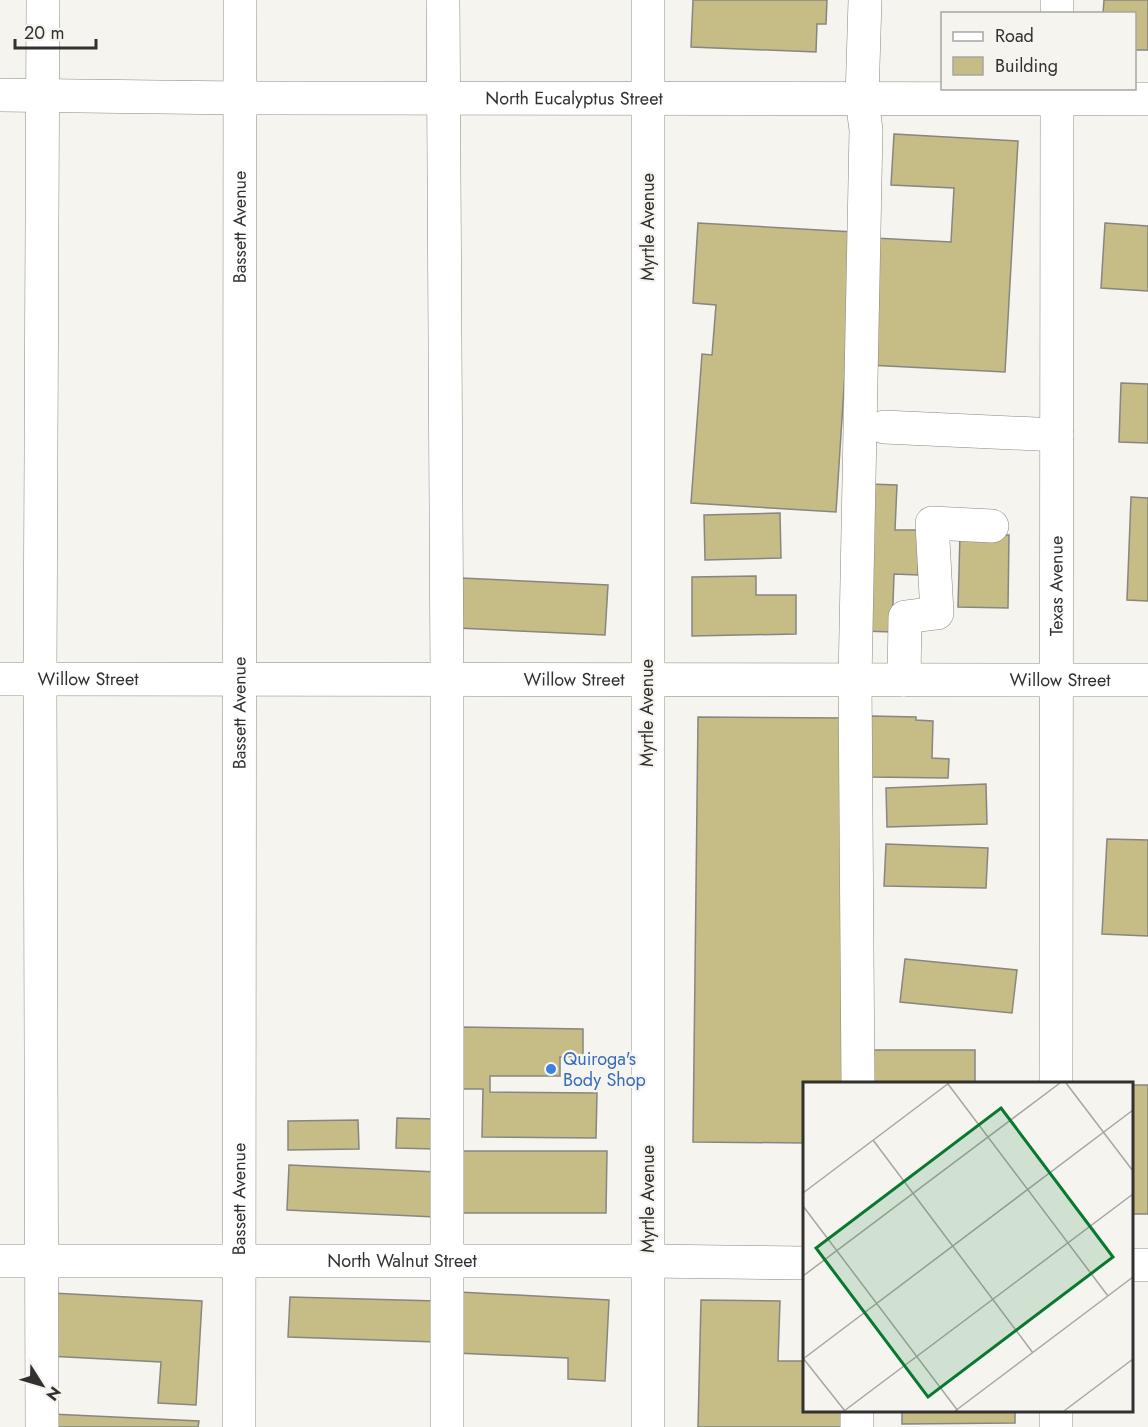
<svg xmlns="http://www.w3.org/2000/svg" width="1148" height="1427" font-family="Jost,sans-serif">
<rect width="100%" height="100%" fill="#f5f4ee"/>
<!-- building -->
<g fill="#c6bc85" stroke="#878682" stroke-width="1.5">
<path d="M693 0H827L826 24H817L816 52 691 47Z"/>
<path d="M1104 0H1148V50H1134V14H1103Z"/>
<path d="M894 134 1018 141 1005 372 868 365 875 238 951 242 954 188 891 185Z"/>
<path d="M698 223 854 232 836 512 691 503 702 354 712 355 716 305 693 303Z"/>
<path d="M1105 223 1148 226V291L1101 288Z"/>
<path d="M1121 383 1148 384V443L1119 442Z"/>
<path d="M869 484 897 485 895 530H920L918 575 894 574 892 632 863 631Z"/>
<path d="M1131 497 1148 498V601L1127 600Z"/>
<path d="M780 513 781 558 705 560 704 515Z"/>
<path d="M960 534 1009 535 1008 608 958 607Z"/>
<path d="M756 576V595H796V634L692 636V577Z"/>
<path d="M461 578 608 585 605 635 458 628Z"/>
<path d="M871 716 916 717V720L933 721 932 758 949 759 948 778 870 777Z"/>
<path d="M698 717 846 718 842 1084H804V1143L693 1142Z"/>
<path d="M986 784 987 824 887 827 886 788Z"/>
<path d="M1107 839 1148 840V936L1102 934Z"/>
<path d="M886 844 988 848 986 888 884 886Z"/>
<path d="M905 959 1017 970 1012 1013 900 1002Z"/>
<path d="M459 1027 583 1029V1057H560V1076H490V1092L597 1093 596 1138 482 1137 483 1089H458Z"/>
<rect x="867" y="1050" width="108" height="34"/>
<rect x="1132" y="1085" width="16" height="129"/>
<path d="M397 1118 435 1119 434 1149 396 1148Z"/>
<path d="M358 1120 359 1149 288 1150V1121Z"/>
<path d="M460 1151H607L606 1213H459Z"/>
<path d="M289 1165 437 1172 435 1217 287 1210Z"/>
<path d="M459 1292 609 1300 605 1381 568 1379V1358L456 1353Z"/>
<path d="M52 1293 202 1301 196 1405 158 1403 161 1362 48 1356Z"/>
<path d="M290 1297 437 1301 436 1342 288 1337Z"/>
<path d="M701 1300 780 1301 778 1361H804V1410H844V1427H698Z"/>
<path d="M902 1410H1015V1423L902 1424Z"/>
<path d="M51 1414 199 1421 198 1427H50Z"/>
</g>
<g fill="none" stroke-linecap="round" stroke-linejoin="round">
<!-- minor casing -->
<g stroke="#898883" stroke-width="34">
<g id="minor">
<path d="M443 0 447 679V1427"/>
<path id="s1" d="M0 95 240 98 1148 99"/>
<path d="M884 427 1057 435"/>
<path id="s2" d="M0 679 1148 680"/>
<path d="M904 680 905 617 937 613 932 523 992 526"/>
<path d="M858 1084 855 680 866 130 862 99 865 0"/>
<path id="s3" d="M0 1261H648L804 1263"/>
<path d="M1132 1265H1148"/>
<path d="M42 1427 40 679 43 0"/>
<path id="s4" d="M239 1427 240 0"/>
<path d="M648 1427V0"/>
<path d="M857 1427V1410"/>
</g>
</g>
<!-- major casing -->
<g stroke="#898883" stroke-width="34">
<g id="major">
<path d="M1057 14V0"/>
<path id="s5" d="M1056 1084 1057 88"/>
<path d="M1056 1427V1410"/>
</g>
</g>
<!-- minor -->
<use href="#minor" stroke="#fff" stroke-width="33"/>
<!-- major -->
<use href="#major" stroke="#fff" stroke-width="33"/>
</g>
<!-- markers -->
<circle fill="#3f7fe0" stroke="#f5f4ee" stroke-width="2" cx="551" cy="1069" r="6"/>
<g text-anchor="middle" stroke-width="4.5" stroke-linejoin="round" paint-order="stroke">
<!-- street labels -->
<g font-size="18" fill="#32312f" stroke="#f5f4ee">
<text dy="6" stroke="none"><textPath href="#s1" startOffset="574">North Eucalyptus Street</textPath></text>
<text dy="6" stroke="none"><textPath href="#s4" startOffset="1200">Bassett Avenue</textPath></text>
<text transform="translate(648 227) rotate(-90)" y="6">Myrtle Avenue</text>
<text dy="6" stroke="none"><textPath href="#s5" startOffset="498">Texas Avenue</textPath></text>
<text dy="6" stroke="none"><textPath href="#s2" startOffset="88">Willow Street</textPath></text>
<text dy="6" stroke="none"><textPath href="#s2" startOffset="574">Willow Street</textPath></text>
<text dy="6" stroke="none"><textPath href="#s2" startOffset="1060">Willow Street</textPath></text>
<text dy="6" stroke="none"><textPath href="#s4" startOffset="714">Bassett Avenue</textPath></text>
<text transform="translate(647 713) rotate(-90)" y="6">Myrtle Avenue</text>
<text dy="6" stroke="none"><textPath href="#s4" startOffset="228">Bassett Avenue</textPath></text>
<text transform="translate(648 1199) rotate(-90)" y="6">Myrtle Avenue</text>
<text dy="6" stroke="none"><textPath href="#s3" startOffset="402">North Walnut Street</textPath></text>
</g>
<!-- shop labels -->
<g font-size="18" fill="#366cbe" stroke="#f5f4ee" text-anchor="start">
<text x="563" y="1065">Quiroga's<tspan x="563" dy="21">Body Shop</tspan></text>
</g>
</g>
<!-- overview -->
<g transform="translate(803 1082)">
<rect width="330" height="330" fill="#f5f4ee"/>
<path fill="none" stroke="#a7a6a2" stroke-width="1.5" d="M263 1 330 89M145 2 305 214M70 58 230 271M0 111 146 1M0 124 155 329M0 194 257 1M0 276 42 329M0 277 330 28M41 329 330 112M152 329 330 195M261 329 330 277"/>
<path fill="#08792e" fill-opacity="0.15" stroke="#08792e" stroke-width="3" d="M198 26 310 175 125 315 13 166Z"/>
<rect width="330" height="330" fill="none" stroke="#32312f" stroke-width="3"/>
</g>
<!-- legend -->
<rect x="941" y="12" width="195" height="78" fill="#f5f4ee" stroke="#a7a6a2" stroke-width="1.5"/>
<rect x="953" y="32" width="30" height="9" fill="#ffffff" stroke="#a7a6a2" stroke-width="1.5"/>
<text x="995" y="42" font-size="18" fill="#32312f">Road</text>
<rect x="953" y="57" width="30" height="18" fill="#c6bc85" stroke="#a7a6a2" stroke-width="1.5"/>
<text x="995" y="72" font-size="18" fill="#32312f">Building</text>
<!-- north arrow -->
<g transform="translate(42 1385) rotate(127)" stroke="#f5f4ee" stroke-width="4.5" paint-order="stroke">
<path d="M0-4.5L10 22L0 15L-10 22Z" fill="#32312f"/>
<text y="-9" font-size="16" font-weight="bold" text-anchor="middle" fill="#32312f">N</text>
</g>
<!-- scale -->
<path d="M15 39v9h81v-9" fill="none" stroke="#32312f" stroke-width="3"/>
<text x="24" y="39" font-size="18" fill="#32312f" stroke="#f5f4ee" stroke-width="4.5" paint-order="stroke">20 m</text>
</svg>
